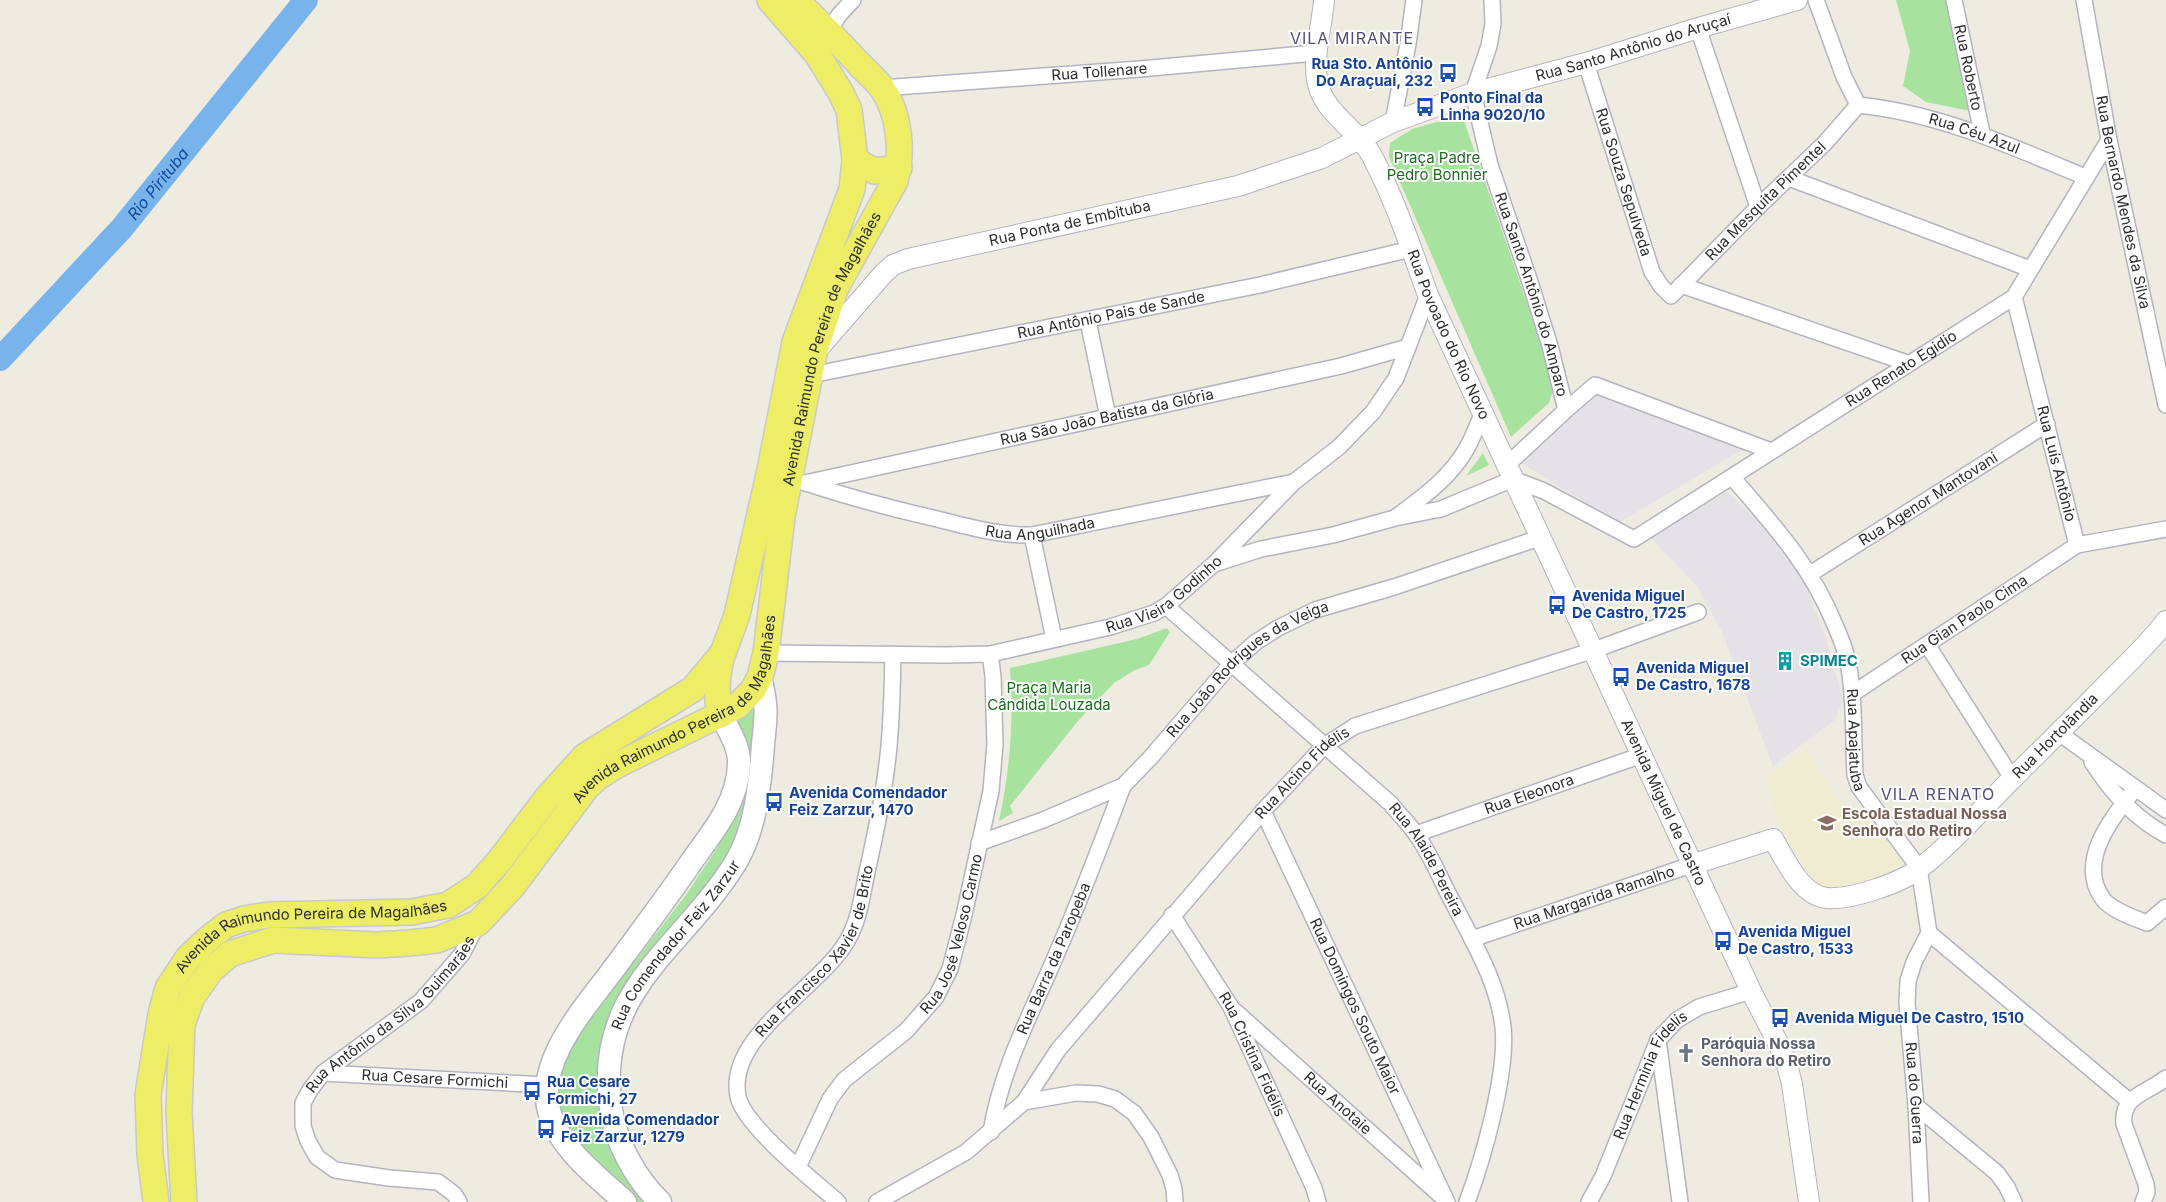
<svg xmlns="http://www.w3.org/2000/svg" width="2166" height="1202" font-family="Inter,sans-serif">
<rect width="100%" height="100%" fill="#eeebe1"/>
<!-- industrial -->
<g fill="#e4e1e7">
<path d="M1592 391 1747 447 1618 523 1521 463Z"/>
<path d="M1727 492 1759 521 1795 560 1825 635 1843 699 1835 720 1773 766 1722 632 1697 586 1650 537Z"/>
</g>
<!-- education -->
<path fill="#efecd1" d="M1806 748 1846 812 1862 807 1871 816 1901 863 1888 876 1820 891 1782 831 1765 778Z"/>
<!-- green -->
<g fill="#a7e39f">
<path d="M1896 0H1946L1970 111 1926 102 1903 86 1910 51Z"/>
<path d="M1462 115 1546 358 1553 390 1549 403 1511 437 1389 157 1390 143 1412 129Z"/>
<path d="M1483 453 1489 465 1466 476Z"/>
<path d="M1167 628 1170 632 1149 665 1135 670 1114 683 1078 721 1010 806 1013 813 999 821C1010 770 1014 719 1010 668L1137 639Z"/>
<path d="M758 691 750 792 727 867 653 955 601 1096 647 1196 641 1202H632L559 1124 555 1089 564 1057 581 1030 686 895 717 848 738 808 729 718Z"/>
</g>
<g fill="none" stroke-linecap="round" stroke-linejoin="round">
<!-- river -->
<path stroke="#78b3ec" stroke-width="24" id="s1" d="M0 359 122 228 306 0"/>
<!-- minor casing -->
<g stroke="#b4b4c0" stroke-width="18">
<g id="minor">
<path id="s2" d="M1492 0 1493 24 1489 46 1473 93 1490 165 1529 279 1550 346 1566 410"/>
<path d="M1816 0 1844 77 1858 105"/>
<path id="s3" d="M1954 0 1982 133"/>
<path id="s4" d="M2084 0 2109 140 2166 405"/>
<path d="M1698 28 1758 207"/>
<path d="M824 39 839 15 853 0"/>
<path id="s5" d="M1586 63 1652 272 1661 286 1671 296 1758 207 1825 143 1858 105"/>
<path id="s6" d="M882 88 1140 69 1315 53"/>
<path id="s7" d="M1858 105C1938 113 2011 146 2085 177"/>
<path d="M1393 122 1408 44 1414 0"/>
<path d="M1789 178 2030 269"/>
<path d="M1681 285 1907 363"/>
<path id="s8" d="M2014 297 2077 545"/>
<path d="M1088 321 1108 417"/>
<path id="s9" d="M811 375 1260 285 1411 249"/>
<path d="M1507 465 1566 410 1595 385 1771 451"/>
<path id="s10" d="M1732 477C1774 526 1810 564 1835 625 1841 639 1847 653 1849 668 1855 703 1853 739 1855 775L1859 787 1919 868 1929 933 1914 962 1908 981 1907 1003 1916 1106 1921 1202"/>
<path id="s11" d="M805 483 1341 366 1408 347"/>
<path id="s12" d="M806 483C848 497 890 508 933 518 966 526 998 536 1032 535L1294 482"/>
<path d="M1396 517C1423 497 1450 478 1467 448 1473 437 1478 424 1483 412"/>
<path d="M1032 535 1054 639"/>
<path id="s13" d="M1214 564 1261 549 1333 535 1395 518 1441 509 1513 479 1544 491 1634 539 2014 297 2109 140"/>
<path id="s14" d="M1810 574 2047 424"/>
<path id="s15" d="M1166 606 1391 804C1399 814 1409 824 1416 834 1430 853 1439 876 1450 897 1471 938 1498 981 1503 1027 1508 1072 1483 1159 1467 1202"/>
<path d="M1928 646 2012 778"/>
<path id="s16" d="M766 653 945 655 990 654 1110 627 1154 613 1166 606 1214 564 1294 482 1339 447 1373 412 1396 378 1428 295"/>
<path id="s17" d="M1852 694 2077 545 2166 529"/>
<path d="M2059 733 2166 810"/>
<path d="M2092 762C2111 792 2134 818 2166 835"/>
<path d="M2135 789C2112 817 2076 862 2103 899 2111 910 2134 918 2147 923L2166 907"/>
<path id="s18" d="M1263 811 1447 1202"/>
<path id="s19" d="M1416 834 1642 755"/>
<path id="s20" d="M979 843 1043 820 1123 786 1151 757 1231 664 1256 642 1278 628 1315 610 1394 587 1539 538"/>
<path id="s21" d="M1172 915 1231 1007 1314 1188 1318 1202"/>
<path d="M1929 933 2129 1101"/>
<path id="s22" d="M1472 939 1694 864"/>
<path id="s23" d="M1235 1011 1440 1195"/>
<path d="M1658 1040 1680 1202"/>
<path id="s24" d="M323 1073 547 1085"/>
<path id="s25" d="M1024 1102 1058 1050 1263 811 1324 746 1355 726 1594 650 1698 612"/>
<path d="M1916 1106 1997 1173 2007 1187 2014 1202"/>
<path id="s26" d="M991 1132C1001 1069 1032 1012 1057 953 1081 898 1102 842 1123 786"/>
<path id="s27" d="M798 1167 830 1099 844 1080 906 1031 936 997 950 969 964 915 991 791 995 744 993 676 990 654"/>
<path id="s28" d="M459 1202 454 1194 438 1182 389 1178 335 1170 317 1157 308 1141 303 1126V1103L310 1090 323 1073 421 1001 462 954 478 923"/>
<path id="s29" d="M838 1202C814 1181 743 1125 738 1096 726 1036 820 988 847 941 860 919 862 895 867 872 875 836 883 800 887 764 892 728 892 691 893 654"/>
<path d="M877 1202 966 1152 1024 1102 1076 1093 1098 1094 1115 1099 1134 1113 1151 1137 1170 1175 1174 1189 1175 1202"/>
<path id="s30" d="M1589 1202 1603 1176 1658 1040 1677 1020 1699 1007 1751 991"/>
<path d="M2143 1202 2147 1192 2146 1184 2124 1124C2121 1095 2148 1093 2166 1078"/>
</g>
</g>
<!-- tertiary casing -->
<g stroke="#b4b4c0" stroke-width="22">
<g id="tertiary">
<path id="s31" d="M1324 0C1322 27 1313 52 1317 80 1323 114 1357 128 1372 156 1395 200 1411 248 1428 295L1751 991 1779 1045 1787 1065 1792 1084 1809 1202"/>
<path id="s32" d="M817 350 884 273 893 265 908 259 1238 186 1322 158 1393 122 1473 93 1586 63 1698 28 1797 0"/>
<path id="s33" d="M1694 864 1773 839C1785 859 1801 896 1827 898 1851 900 1901 883 1920 868 1953 843 1985 805 2015 776 2048 743 2082 710 2114 677 2132 659 2151 641 2166 621"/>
</g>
</g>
<!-- secondary casing -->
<g stroke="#b4b4c0" stroke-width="25">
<g id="secondary">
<path d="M625 1202C598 1177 562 1151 550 1114 532 1060 593 999 621 959 646 925 671 892 694 858 715 829 738 801 739 764 740 747 728 729 721 715"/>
<path id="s34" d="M660 1202C636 1179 616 1143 611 1110 593 989 682 950 736 862 756 828 760 784 763 745 764 731 767 716 765 703 764 694 762 685 760 677"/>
</g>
</g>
<!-- primary casing -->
<g stroke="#c9c9c9" stroke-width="28">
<g id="primary">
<path d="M855 160 874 171 899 168"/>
<path d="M721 715C715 694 716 676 722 655"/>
<path id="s35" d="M156 1202 150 1154 148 1095 161 1014 168 988 188 958 208 939 226 925 244 919 268 915 412 912 448 905 477 886 500 860 547 798 585 756 693 689 723 653 737 615 770 470 795 342 852 189 855 160 849 110 841 93 817 54 770 0"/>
<path id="s36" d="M184 1202 179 1112 182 1024 192 997 211 970 230 954 273 940 377 945 409 943 437 940 478 923 512 887 586 788 598 777 617 765 737 706 753 690 760 677 766 653 782 517 814 353 835 289 895 181C903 152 900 114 882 88 876 80 868 73 861 66 840 43 818 21 795 0"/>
</g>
</g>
<!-- minor -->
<use href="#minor" stroke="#fff" stroke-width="15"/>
<!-- tertiary -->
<use href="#tertiary" stroke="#fff" stroke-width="20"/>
<!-- secondary -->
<use href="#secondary" stroke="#fff" stroke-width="22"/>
<!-- primary -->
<use href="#primary" stroke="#eeed66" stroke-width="25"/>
</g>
<!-- icons -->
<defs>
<g id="bus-bare" transform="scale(1.5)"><path d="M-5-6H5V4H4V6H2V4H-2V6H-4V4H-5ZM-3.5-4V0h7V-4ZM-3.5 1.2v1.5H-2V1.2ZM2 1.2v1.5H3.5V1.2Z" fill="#1a4fb4" stroke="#fff" stroke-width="2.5" paint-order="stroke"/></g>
<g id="building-bare" transform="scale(1.5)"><path d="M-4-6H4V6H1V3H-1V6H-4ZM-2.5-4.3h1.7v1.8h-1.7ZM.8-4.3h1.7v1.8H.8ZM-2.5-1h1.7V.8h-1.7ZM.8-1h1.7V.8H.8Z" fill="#0f9aa8" stroke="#fff" stroke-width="2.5" paint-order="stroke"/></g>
<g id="school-bare" transform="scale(1.5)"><path d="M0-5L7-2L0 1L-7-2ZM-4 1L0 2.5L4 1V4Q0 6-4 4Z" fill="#8d6e63" stroke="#fff" stroke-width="2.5" paint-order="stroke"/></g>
<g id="church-bare" transform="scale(1.5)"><path d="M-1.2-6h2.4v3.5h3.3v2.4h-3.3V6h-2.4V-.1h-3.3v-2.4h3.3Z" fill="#6b7280" stroke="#fff" stroke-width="2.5" paint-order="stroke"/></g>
</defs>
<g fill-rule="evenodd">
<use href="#bus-bare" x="1448" y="73"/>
<use href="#bus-bare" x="1425" y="107"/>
<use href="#bus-bare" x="1557" y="605"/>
<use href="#building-bare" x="1785" y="661"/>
<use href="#bus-bare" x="1621" y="677"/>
<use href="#bus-bare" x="774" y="802"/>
<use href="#school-bare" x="1827" y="823"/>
<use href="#bus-bare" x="1723" y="941"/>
<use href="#bus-bare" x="1780" y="1018"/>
<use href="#church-bare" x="1686" y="1053"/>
<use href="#bus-bare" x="532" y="1091"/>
<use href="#bus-bare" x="546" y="1129"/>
</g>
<g text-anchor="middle" stroke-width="4" stroke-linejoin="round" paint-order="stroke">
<!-- street labels -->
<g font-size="15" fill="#2e2e2e" stroke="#fff">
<text dy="5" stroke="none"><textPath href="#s32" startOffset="888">Rua Santo Antônio do Aruçaí</textPath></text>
<text dy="5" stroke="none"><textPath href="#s3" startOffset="69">Rua Roberto</textPath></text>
<text dy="5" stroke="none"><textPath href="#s6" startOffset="218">Rua Tollenare</textPath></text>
<text dy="5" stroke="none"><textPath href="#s7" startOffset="120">Rua Céu Azul</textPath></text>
<text dy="5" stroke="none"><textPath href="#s5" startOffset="125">Rua Souza Sepulveda</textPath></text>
<text dy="5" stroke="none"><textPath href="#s5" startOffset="384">Rua Mesquita Pimentel</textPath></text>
<text dy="5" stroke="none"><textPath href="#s4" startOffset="206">Rua Bernardo Mendes da Silva</textPath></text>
<text dy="5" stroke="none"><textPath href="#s32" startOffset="296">Rua Ponta de Embituba</textPath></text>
<text dy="5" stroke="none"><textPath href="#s2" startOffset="306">Rua Santo Antônio do Amparo</textPath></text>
<text dy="5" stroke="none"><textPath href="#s9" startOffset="306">Rua Antônio Pais de Sande</textPath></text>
<text dy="5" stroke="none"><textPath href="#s31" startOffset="370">Rua Povoado do Rio Novo</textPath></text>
<text dy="5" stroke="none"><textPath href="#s36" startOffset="1240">Avenida Raimundo Pereira de Magalhães</textPath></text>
<text dy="5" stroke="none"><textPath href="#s13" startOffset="764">Rua Renato Egidio</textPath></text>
<text dy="5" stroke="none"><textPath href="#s11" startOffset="309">Rua São João Batista da Glória</textPath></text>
<text dy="5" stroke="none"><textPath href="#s8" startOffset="172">Rua Luís Antônio</textPath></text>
<text dy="5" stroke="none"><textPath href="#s14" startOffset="140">Rua Agenor Mantovani</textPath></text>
<text dy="5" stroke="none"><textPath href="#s12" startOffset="241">Rua Anguilhada</textPath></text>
<text dy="5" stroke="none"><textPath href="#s16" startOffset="411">Rua Vieira Godinho</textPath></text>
<text dy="5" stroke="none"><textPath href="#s17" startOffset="135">Rua Gian Paolo Cima</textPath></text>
<text dy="5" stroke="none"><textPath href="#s20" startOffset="328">Rua João Rodrigues da Veiga</textPath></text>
<text dy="5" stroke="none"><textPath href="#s36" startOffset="820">Avenida Raimundo Pereira de Magalhães</textPath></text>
<text dy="5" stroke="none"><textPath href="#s33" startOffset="454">Rua Hortolãndia</textPath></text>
<text dy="5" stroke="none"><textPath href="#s10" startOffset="299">Rua Apajatuba</textPath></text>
<text dy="5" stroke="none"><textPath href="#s25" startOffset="432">Rua Alcino Fidélis</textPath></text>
<text dy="5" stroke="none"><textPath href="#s19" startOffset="120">Rua Eleonora</textPath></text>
<text dy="5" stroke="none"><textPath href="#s31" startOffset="885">Avenida Miguel de Castro</textPath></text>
<text dy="5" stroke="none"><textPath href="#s15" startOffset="366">Rua Alaide Pereira</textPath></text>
<text dy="5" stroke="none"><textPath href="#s22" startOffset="129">Rua Margarida Ramalho</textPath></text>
<text dy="5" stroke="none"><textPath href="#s27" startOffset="288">Rua José Veloso Carmo</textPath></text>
<text dy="5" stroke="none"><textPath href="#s35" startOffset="381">Avenida Raimundo Pereira de Magalhães</textPath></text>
<text dy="5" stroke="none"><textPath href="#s34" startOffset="291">Rua Comendador Feiz Zarzur</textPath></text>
<text dy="5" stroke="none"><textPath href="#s29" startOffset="318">Rua Francisco Xavier de Brito</textPath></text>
<text dy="5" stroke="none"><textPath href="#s26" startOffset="185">Rua Barra da Paropeba</textPath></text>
<text dy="5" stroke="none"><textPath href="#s18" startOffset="216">Rua Domingos Souto Maior</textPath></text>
<text dy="5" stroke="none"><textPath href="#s28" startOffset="339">Rua Antônio da Silva Guimarães</textPath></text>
<text dy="5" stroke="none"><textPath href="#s21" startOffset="161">Rua Cristina Fidélis</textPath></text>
<text dy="5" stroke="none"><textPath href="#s30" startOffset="142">Rua Herminia Fidelis</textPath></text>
<text dy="5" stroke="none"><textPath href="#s24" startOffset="112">Rua Cesare Formichi</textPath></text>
<text dy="5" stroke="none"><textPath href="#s10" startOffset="678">Rua do Guerra</textPath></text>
<text dy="5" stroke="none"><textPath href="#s23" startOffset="138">Rua Anotaie</textPath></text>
</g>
<!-- transit labels -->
<g font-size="15" font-weight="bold" fill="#164399" stroke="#fff" text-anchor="start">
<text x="1433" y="69" text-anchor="end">Rua Sto. Antônio<tspan x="1433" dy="17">Do Araçuaí, 232</tspan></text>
<text x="1440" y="103">Ponto Final da<tspan x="1440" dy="17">Linha 9020/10</tspan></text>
<text x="1572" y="601">Avenida Miguel<tspan x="1572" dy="17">De Castro, 1725</tspan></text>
<text x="1636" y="673">Avenida Miguel<tspan x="1636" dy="17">De Castro, 1678</tspan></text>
<text x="789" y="798">Avenida Comendador<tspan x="789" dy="17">Feiz Zarzur, 1470</tspan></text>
<text x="1738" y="937">Avenida Miguel<tspan x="1738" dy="17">De Castro, 1533</tspan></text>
<text x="1795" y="1023">Avenida Miguel De Castro, 1510</text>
<text x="547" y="1087">Rua Cesare<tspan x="547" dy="17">Formichi, 27</tspan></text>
<text x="561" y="1125">Avenida Comendador<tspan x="561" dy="17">Feiz Zarzur, 1279</tspan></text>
</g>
<!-- park labels -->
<g font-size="15" fill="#1d6b1f" stroke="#fff">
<text x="1437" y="163">Praça Padre<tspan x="1437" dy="17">Pedro Bonnier</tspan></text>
<text x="1049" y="693">Praça Maria<tspan x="1049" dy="17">Cândida Louzada</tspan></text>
</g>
<!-- culture labels -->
<g font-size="15" font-weight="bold" fill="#0d838f" stroke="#fff" text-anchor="start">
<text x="1800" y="666">SPIMEC</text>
</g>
<!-- education labels -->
<g font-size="15" font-weight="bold" fill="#785e54" stroke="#fff" text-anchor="start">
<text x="1842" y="819">Escola Estadual Nossa<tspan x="1842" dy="17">Senhora do Retiro</tspan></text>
</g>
<!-- worship labels -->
<g font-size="15" font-weight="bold" fill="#5b616d" stroke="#fff" text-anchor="start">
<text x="1701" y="1049">Paróquia Nossa<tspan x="1701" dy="17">Senhora do Retiro</tspan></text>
</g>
<!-- neighbourhood labels -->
<g font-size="16" letter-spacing="1" fill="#504e7e" stroke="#fff">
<text x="1352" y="44">VILA MIRANTE</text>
<text x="1938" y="800">VILA RENATO</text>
</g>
<!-- water labels -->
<g font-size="16" font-style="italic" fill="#114e9e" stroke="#fff">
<text dy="6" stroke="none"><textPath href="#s1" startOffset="236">Rio Pirituba</textPath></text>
</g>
</g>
</svg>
